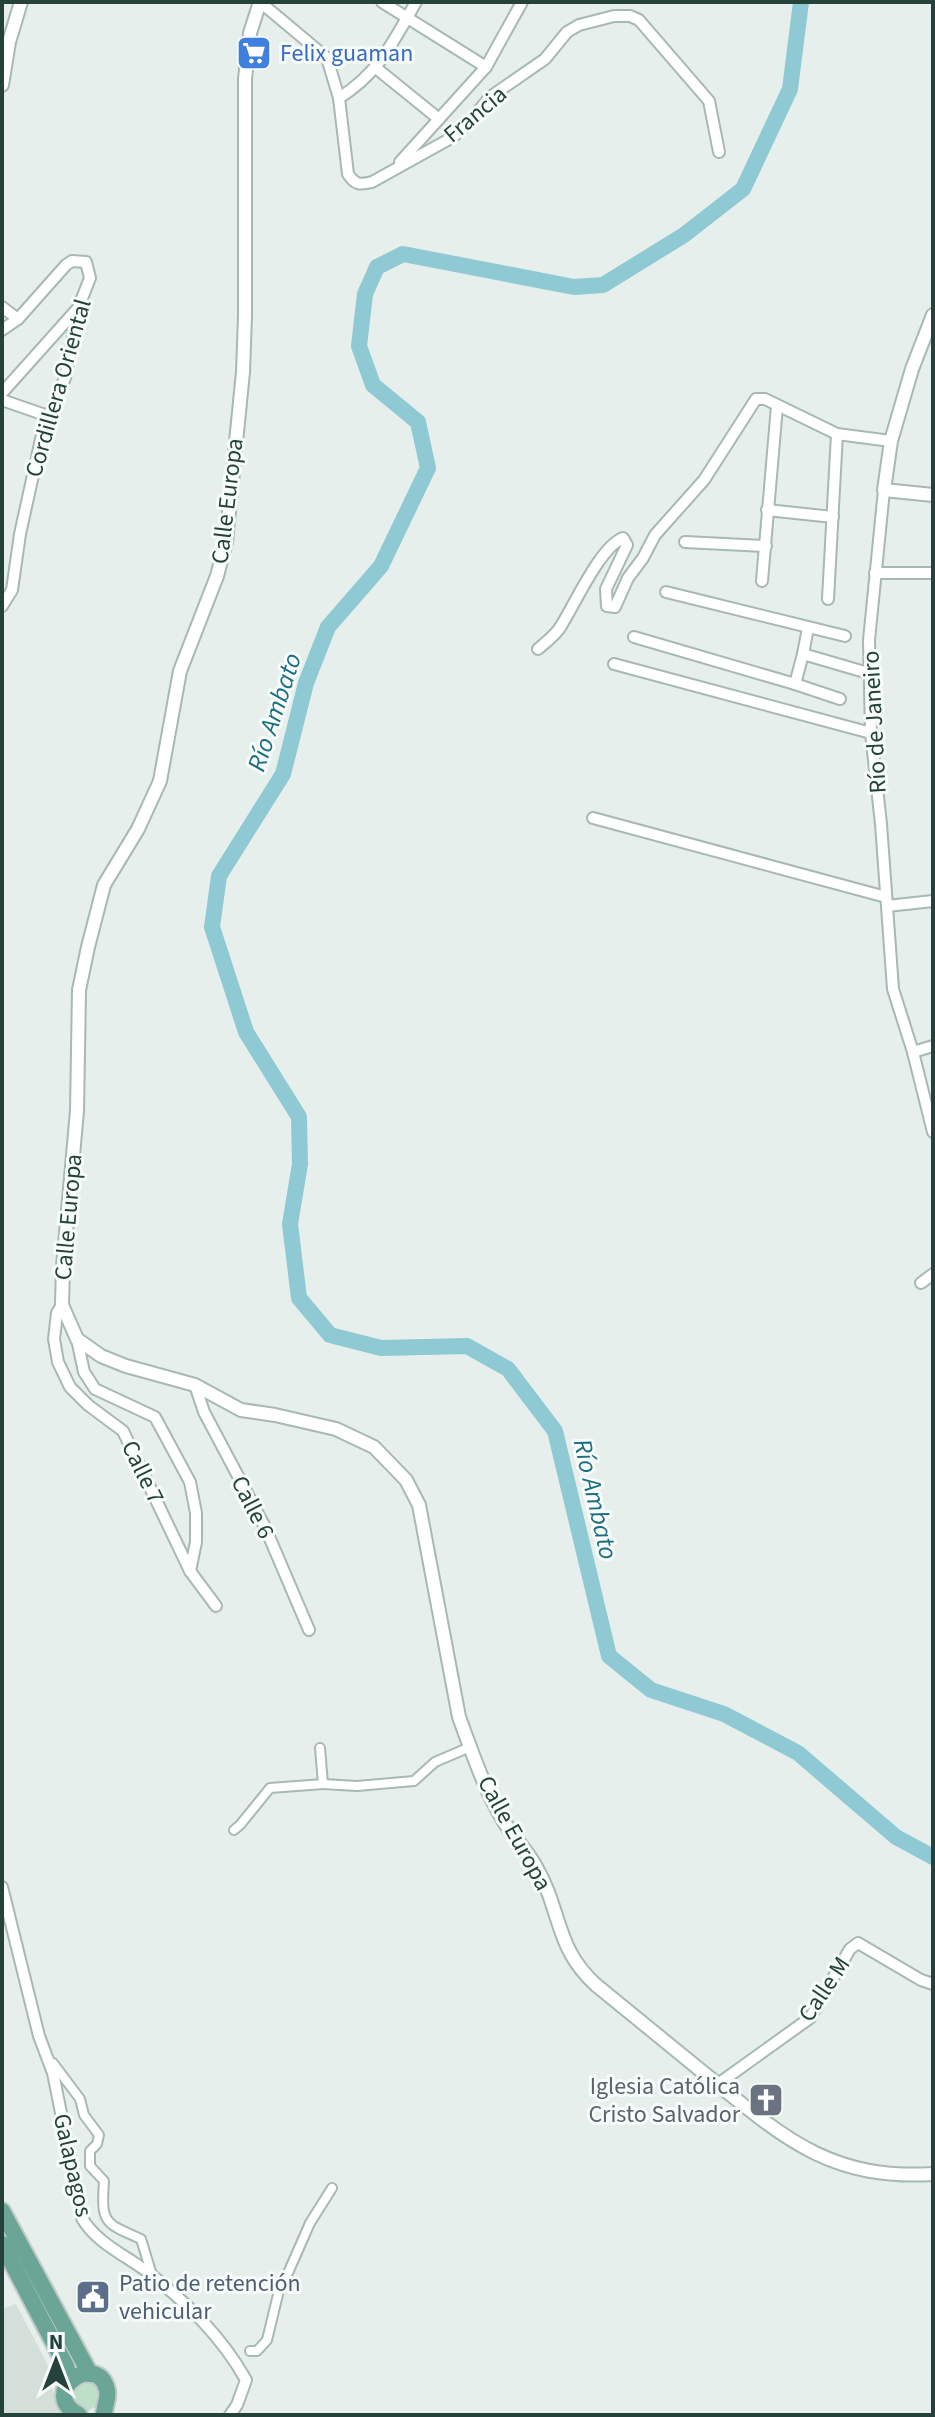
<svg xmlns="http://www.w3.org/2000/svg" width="935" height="2417" font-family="'Source Sans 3',sans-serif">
<rect width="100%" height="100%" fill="#e6efeb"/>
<!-- built -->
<path fill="#d4dfda" d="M16 2304 54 2377 51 2386 61 2415H2V2309Z"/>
<!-- green -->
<path fill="#bfe0c8" d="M89 2378 101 2388 100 2404 86 2412 75 2409 70 2388Z"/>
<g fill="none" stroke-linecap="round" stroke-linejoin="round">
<!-- river -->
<path stroke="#8ec9d4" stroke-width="16" d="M801 2 790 89 743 189 684 235 603 285 574 287 403 254 377 267 365 294 359 346 373 385 418 422 428 468 381 566 328 627 306 683 283 774 219 876 212 927 246 1032 299 1117 300 1164 290 1224 299 1298 330 1335 381 1348 467 1346 508 1369 555 1431 609 1656 651 1690 724 1714 798 1753 896 1837 933 1857"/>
<!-- pedestrian casing -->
<g stroke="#a8b8b2" stroke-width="12">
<g id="pedestrian">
<path d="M323 1784 357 1786 414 1781 435 1762 470 1747"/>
<path d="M234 1830 240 1825 270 1788 323 1784 320 1748"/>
<path d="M53 2063 80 2099 84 2115 99 2135 97 2144 90 2151V2166L104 2181C101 2223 104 2223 141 2239L152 2275"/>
<path d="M250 2351H257L267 2340 282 2278 288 2273 310 2223 332 2188"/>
</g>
</g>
<!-- minor casing -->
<g stroke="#a8b8b2" stroke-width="14">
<g id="minor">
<path d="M260 2 327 58 339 98 348 174C355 185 360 185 372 182L453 137 472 119 490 97 545 59 567 32 579 25 614 16H630L639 20 709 101 719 152"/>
<path d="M382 2 486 67"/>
<path d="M376 68 439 119"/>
<path d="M339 98C379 73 393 42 416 2"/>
<path d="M400 162 486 67 522 2"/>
<path d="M2 307 18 319"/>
<path d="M2 330 18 319 66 265 72 261 86 262 90 278 79 306 65 378 43 430 20 534 12 590 2 606"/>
<path d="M2 393 78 308"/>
<path d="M2 400 48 416"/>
<path d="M884 490 869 640 871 733 881 824 893 989 913 1052 933 1132"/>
<path d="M767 510 833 517"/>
<path d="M685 542 766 546"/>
<path d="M875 573H933"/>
<path d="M762 581 777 406"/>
<path d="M666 592 845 636"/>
<path d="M828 599 837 434"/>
<path d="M634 637 795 684 840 699"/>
<path d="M538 649C546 642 556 635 561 626 575 604 600 547 623 538L627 545 606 589 607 606 615 607 628 578 643 558 655 535 704 480 756 399H765L837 434 891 441"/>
<path d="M803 654 808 628"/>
<path d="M614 664 871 733"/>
<path d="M795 684 803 654 868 673"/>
<path d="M593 818 886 897"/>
<path d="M887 906 933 901"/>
<path d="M913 1052 933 1046"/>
<path d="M921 1283 933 1274"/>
<path d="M62 1305 57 1313 54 1339 58 1362 70 1387 88 1405 123 1431 190 1571 216 1606"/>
<path d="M77 1339 84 1372 95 1389 155 1417 190 1482 196 1513V1542L190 1571"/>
<path d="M195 1385 204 1412 265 1527 309 1630"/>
<path d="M2 1887 39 2036 53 2073 82 2218C96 2243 127 2256 149 2273 188 2304 222 2337 246 2380L237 2405 230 2415"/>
<path d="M718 2084 810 2018 850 1949 858 1943 921 1980 933 1984"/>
</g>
</g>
<!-- tertiary casing -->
<g stroke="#a8b8b2" stroke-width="16">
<g id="tertiary">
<path d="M260 2 250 33 245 79V316L243 372 226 542 217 576 180 671 160 781 138 829 104 885 88 947 79 990 77 1111 63 1266 62 1305 77 1339 101 1356 126 1366 195 1385 241 1410 275 1415 336 1429 374 1447 406 1480 419 1505 459 1717C472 1752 484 1788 503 1820 512 1836 526 1849 535 1865 562 1910 554 1947 596 1985 634 2016 672 2047 710 2078 785 2139 831 2180 933 2174"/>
<path d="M2 85 9 42 21 2"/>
<path d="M933 315 912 369 891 441 884 490 933 495"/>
</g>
</g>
<!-- primary casing -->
<g stroke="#c2cac8" stroke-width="20">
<g id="primary">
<path d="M2 2211 90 2374"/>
<path d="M2 2244 66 2366 70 2381"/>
<path d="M79 2415C36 2392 98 2350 107 2390 109 2398 104 2407 104 2415"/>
</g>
</g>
<!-- pedestrian -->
<use href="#pedestrian" stroke="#fff" stroke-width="8"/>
<!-- minor -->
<use href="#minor" stroke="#fff" stroke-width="10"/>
<!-- tertiary -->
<use href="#tertiary" stroke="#fff" stroke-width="12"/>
<!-- primary -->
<use href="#primary" stroke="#6aa596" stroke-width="16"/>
</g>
<!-- icons -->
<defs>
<g id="supermarket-square" transform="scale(1.8)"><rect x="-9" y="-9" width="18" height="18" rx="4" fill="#3f7fe0" stroke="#f7fbf9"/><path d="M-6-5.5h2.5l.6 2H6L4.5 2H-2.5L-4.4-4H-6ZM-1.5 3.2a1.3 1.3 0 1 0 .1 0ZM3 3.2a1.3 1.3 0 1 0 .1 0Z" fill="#fff"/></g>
<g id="church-square" transform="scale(1.8)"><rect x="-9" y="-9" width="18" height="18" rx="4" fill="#6b7280" stroke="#f7fbf9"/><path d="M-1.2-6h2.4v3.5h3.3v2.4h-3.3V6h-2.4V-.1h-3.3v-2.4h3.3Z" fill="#fff"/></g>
<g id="civic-square" transform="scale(1.8)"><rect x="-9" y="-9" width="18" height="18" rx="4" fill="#5c6f8a" stroke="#f7fbf9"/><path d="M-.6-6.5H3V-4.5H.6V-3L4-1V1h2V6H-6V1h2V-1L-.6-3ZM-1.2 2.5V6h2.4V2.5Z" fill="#fff"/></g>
</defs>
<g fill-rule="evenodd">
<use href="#supermarket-square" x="254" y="53"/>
<use href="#church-square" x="766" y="2100"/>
<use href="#civic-square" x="93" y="2297"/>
</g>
<g text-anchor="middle" stroke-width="6" stroke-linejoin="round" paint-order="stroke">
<!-- shop labels -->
<g font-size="24" fill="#366cbe" stroke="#f7fbf9" text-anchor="start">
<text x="280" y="61">Felix guaman</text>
</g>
<!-- street labels -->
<g font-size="24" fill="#24423a" stroke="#f7fbf9">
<text transform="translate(475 114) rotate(-40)" y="8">Francia</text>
<text transform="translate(58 388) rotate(-74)" y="8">Cordillera Oriental</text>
<text transform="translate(227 501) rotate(-83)" y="8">Calle Europa</text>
<text transform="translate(874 722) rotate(-93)" y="8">Río de Janeiro</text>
<text transform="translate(68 1217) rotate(-85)" y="8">Calle Europa</text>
<text transform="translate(143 1472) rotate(64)" y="8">Calle 7</text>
<text transform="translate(253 1507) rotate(63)" y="8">Calle 6</text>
<text transform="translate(515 1833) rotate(61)" y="8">Calle Europa</text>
<text transform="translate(824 1989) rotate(-56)" y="8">Calle M</text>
<text transform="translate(73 2165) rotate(77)" y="8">Galapagos</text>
</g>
<!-- worship labels -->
<g font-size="24" fill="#5b616d" stroke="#f7fbf9" text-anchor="end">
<text x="740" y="2094">Iglesia Católica<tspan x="740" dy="28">Cristo Salvador</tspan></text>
</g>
<!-- service labels -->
<g font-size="24" fill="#4e5e75" stroke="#f7fbf9" text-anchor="start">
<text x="119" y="2291">Patio de retención<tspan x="119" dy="28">vehicular</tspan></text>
</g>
<!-- water labels -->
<g font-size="26" font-style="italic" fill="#1c6f80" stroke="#f7fbf9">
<text transform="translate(274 712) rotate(-72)" y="9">Río Ambato</text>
<text transform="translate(596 1499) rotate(77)" y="9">Río Ambato</text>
</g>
</g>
<!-- border -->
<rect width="935" height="2417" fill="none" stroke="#24423a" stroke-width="8"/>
<!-- north arrow -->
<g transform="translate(56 2361)" stroke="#f7fbf9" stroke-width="6" paint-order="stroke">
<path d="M0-6L14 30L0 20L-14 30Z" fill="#24423a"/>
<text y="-12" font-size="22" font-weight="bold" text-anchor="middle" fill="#24423a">N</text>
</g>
</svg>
